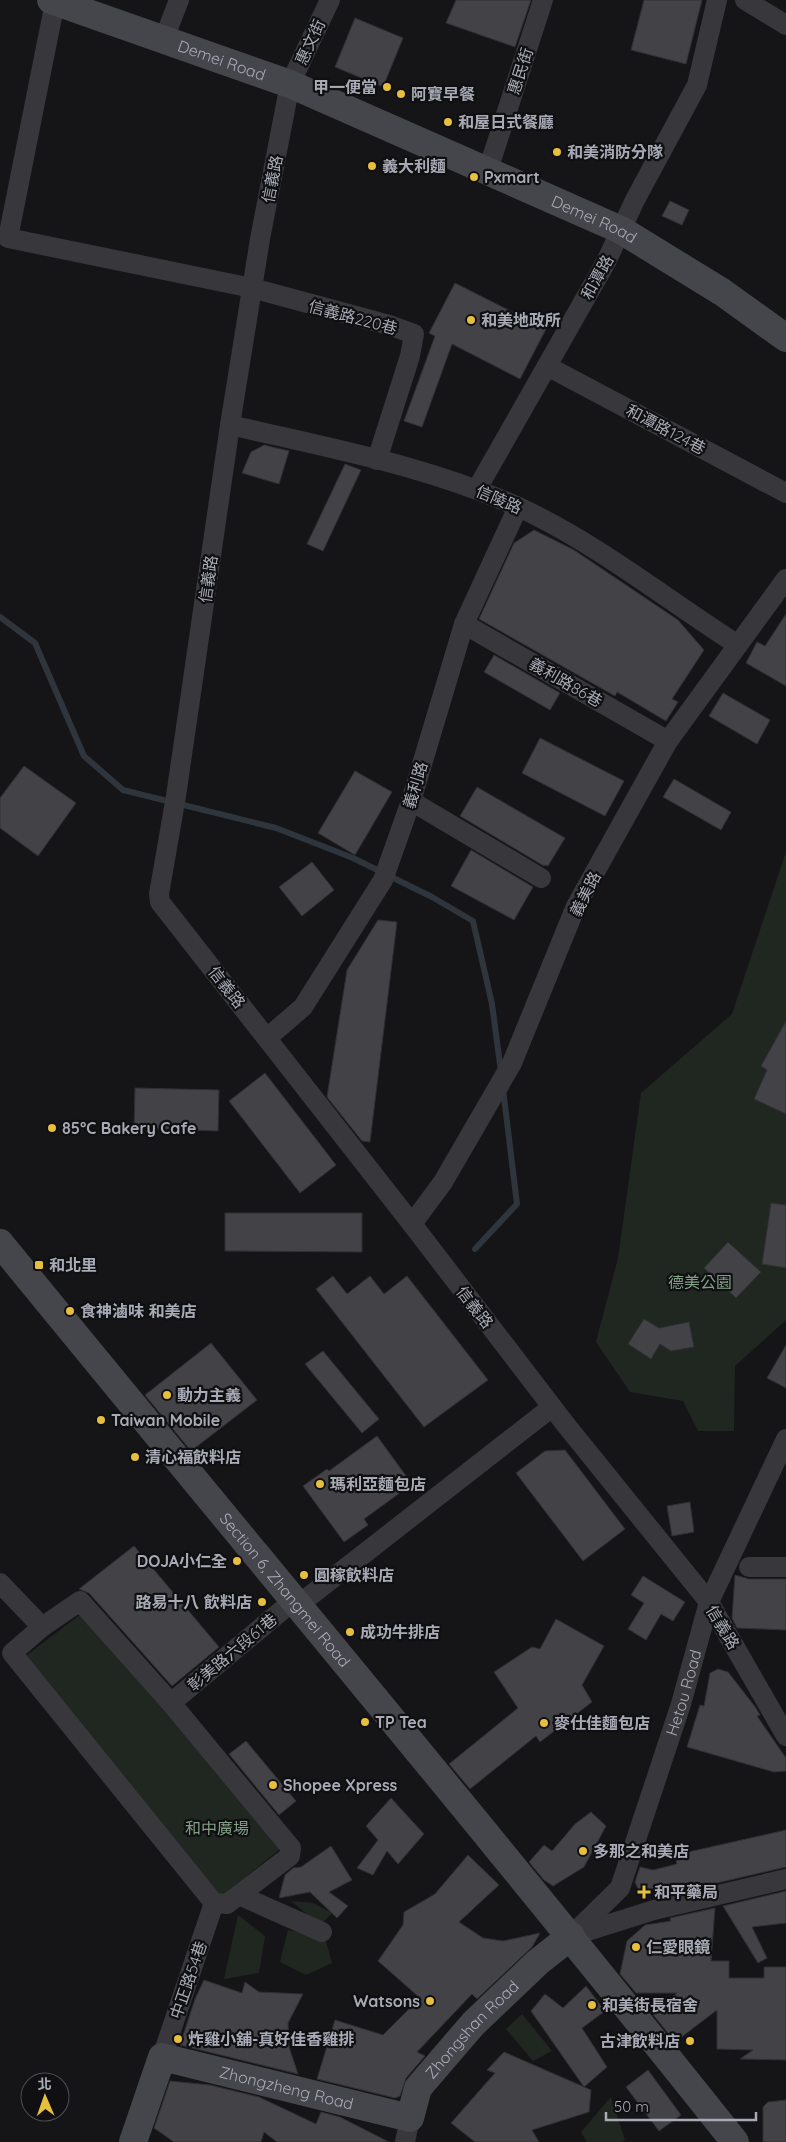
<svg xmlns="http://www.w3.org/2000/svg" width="786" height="2142" font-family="Quicksand,'Noto Sans TC',sans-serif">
<rect width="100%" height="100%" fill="#151517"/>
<!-- green -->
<g fill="#202721">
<path d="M786 852V1320L735 1366 734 1431H698L683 1401 630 1392 596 1342 618 1258 641 1093 732 1014Z"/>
<path d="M85 1611 286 1844 220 1898 23 1658Z"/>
<path d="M291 1901 313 1903 332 1913 320 1925Z"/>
<path d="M238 1915 265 1936 259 1973 224 1979Z"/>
<path d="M288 1930 325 1938 332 1963 306 1975 280 1962Z"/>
<path d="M522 2014 552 2051 533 2061 506 2029Z"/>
<path d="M611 2097 625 2140 622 2142H587L581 2132Z"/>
</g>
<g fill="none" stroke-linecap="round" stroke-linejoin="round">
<!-- stream -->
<g stroke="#2e353c" stroke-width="6">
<path d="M0 617 35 643 84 756 123 790 276 828 353 858 432 897 473 921 492 1004 501 1072"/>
<path d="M475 1249 517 1204 503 1089"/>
</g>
</g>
<!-- building -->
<g fill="#424247" stroke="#302f33">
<path d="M456 0H531L515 47 446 23Z"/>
<path d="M644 0H702L686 64 631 50Z"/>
<path d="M355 18 403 38 383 87 335 67Z"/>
<path d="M670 201 689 210 682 225 662 216Z"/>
<path d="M455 283 546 329 520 379 452 344 422 427 404 421 435 336 429 333Z"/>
<path d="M264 445 289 451 279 484 242 473 251 452Z"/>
<path d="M345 464 361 470 323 551 307 544Z"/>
<path d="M534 530 574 550 678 620 704 650 672 699 678 702 666 721 617 692 615 696 479 619 514 543Z"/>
<path d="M786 614V686L746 663 757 642 765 646Z"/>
<path d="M494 655 560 693 550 710 484 672Z"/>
<path d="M723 693 770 720 757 744 709 716Z"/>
<path d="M540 738 624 781 605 816 522 773Z"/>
<path d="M24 766 76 803 38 856 0 828V798Z"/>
<path d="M355 771 392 792 355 855 318 833Z"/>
<path d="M674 779 731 812 721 830 663 797Z"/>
<path d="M477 787 565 838 548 866 545 865 544 866 460 816Z"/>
<path d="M471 850 533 887 514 920 451 886Z"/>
<path d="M312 862 334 890 302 916 279 887Z"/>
<path d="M378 920 397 922 370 1142 362 1141 327 1097 347 970Z"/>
<path d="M786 1021V1114L754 1099 767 1070 761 1066Z"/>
<path d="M265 1073 336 1165 300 1193 229 1101Z"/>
<path d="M135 1088 219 1090 218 1131 134 1128Z"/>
<path d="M771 1203 786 1205V1268L762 1264Z"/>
<path d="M225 1213H362V1252L225 1251Z"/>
<path d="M728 1242 761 1272 736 1298 704 1268Z"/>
<path d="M333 1276 347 1294 370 1276 384 1294 407 1276 488 1380 424 1427 316 1289Z"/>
<path d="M644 1319 659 1328 689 1322 694 1347 671 1351 660 1344 651 1359 628 1344Z"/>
<path d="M211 1343 257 1400 191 1451 145 1395Z"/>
<path d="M786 1345V1388L767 1378Z"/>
<path d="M323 1351 379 1419 362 1433 305 1364Z"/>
<path d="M377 1436 412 1484 364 1519 368 1525 344 1542 303 1486 327 1469 329 1471Z"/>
<path d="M565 1450 625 1529 583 1561 516 1473 545 1451Z"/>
<path d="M690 1502 694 1532 672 1536 667 1506Z"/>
<path d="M134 1546 219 1647 172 1686 89 1593 79 1589Z"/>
<path d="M735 1575 749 1579H786V1630L737 1628 732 1618Z"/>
<path d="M643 1576 685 1602 673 1621 661 1614 646 1640 628 1629 644 1603 631 1595Z"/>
<path d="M556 1619 604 1646 582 1685 592 1702 540 1742 536 1736 470 1789 449 1764 518 1708 494 1672 532 1647 540 1649Z"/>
<path d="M718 1669 728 1672 756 1708 760 1715 757 1716 786 1758V1771L774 1772 687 1747 700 1705 704 1706 710 1673Z"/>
<path d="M246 1741 296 1801 279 1815 229 1754Z"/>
<path d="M391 1798 424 1834 398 1864 387 1851 373 1875 357 1868 378 1840 366 1826Z"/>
<path d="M591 1812 606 1826 584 1867 553 1886 544 1880 529 1862 544 1845 552 1851 575 1824Z"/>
<path d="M786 1830V1867L665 1895 663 1887 640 1893 635 1882 640 1867 653 1870 677 1864 675 1855Z"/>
<path d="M331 1846 352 1880 329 1892 348 1906 337 1918 310 1892 279 1898 285 1875 293 1868 301 1867Z"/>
<path d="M468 1855 499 1885 459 1922 483 1938 503 1941 540 1933 532 1947 477 1999 472 1994 417 2052 425 2056 406 2078 400 2096 395 2098 317 2079 335 2020 383 2035 420 1998 378 1961 403 1925 404 1912 435 1894Z"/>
<path d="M786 1891V1923L752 1927 767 1958 758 1963 723 1906Z"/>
<path d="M715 1908 711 1961H729V1978H764V1967H786V2060L740 2059 753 2050 717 2049V2010L675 2042 651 2012 677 1993H636L620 1974 627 1941 645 1925 671 1921 670 1918Z"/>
<path d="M204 1980 242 1993 245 1982 259 1992 303 1994 288 2023 289 2047 298 2074 180 2045 195 1999Z"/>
<path d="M586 1986 605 2011 582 2028 607 2067 584 2087 531 2011 545 1994 563 2008Z"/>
<path d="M504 2052 591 2090 589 2112 532 2130 539 2142H475L451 2123 495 2073 487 2070Z"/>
<path d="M648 2070 681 2115 659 2131 626 2087Z"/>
<path d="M170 2081 210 2085 259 2097 316 2124 321 2112 340 2117 389 2142H277L264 2132 261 2142H174L154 2128Z"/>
<path d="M786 2100V2142H763V2107L768 2102Z"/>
</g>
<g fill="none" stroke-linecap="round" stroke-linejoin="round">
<!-- street -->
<g stroke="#37373c" stroke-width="20">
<path d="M330 0 290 84 260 239 230 425 176 796 159 894 160 902 412 1224 566 1425 709 1602 786 1736"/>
<path d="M745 0 786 25"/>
<path d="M55 2 8 238 252 288 389 325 414 334 410 356 377 460"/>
<path d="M164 39 179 0"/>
<path d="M488 170 543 0"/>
<path d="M547 366 786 493"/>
<path d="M230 425C329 448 439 468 531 513 604 549 669 601 738 645"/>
<path d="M477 489 606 262 635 200 697 85 717 0"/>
<path d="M464 624 668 741"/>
<path d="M411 801 541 878"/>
<path d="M267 1038 303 1007 383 880 411 801 464 624 518 507"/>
<path d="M412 1224 443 1182 512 1063 576 906 668 741 786 579"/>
<path d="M749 1567H786"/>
<path d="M0 1583 42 1627"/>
<path d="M80 1601 171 1703 291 1848 290 1856 227 1904 214 1903 12 1653 42 1627Z"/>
<path d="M297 1606 552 1407"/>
<path d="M171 1703 293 1601"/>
<path d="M239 1895 322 1932"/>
<path d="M575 1935 654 1910 786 1879"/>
<path id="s1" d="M571 1936 620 1888 681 1704 709 1602 786 1439"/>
<path d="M162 2057 214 1903"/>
<path d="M405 2142 410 2118"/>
</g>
<!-- secondary -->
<g stroke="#45464c" stroke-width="28">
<path id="s2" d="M51 0 290 84 621 230 722 292 786 338"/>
<path id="s3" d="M0 1243C245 1543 494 1839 735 2142"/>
<path id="s4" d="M133 2142 162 2057 410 2118 418 2088 473 2024 538 1962 571 1936"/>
</g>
</g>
<!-- markers -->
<g fill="#e6bf3e" stroke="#101012" stroke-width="2">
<circle cx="387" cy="87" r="5"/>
<circle cx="401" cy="94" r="5"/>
<circle cx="448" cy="122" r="5"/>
<circle cx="557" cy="152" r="5"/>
<circle cx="372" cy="166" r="5"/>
<circle cx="474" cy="177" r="5"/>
<circle cx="471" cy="320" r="5"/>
<circle cx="52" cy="1128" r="5"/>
<rect x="34" y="1260" width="10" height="10" rx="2.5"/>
<circle cx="70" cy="1311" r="5"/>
<circle cx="167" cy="1395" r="5"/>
<circle cx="101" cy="1420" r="5"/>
<circle cx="135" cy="1457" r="5"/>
<circle cx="320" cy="1484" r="5"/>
<circle cx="237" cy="1561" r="5"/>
<circle cx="304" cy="1575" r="5"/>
<circle cx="262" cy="1602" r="5"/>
<circle cx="350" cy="1632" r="5"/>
<circle cx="365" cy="1722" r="5"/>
<circle cx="544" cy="1723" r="5"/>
<circle cx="273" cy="1785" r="5"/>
<circle cx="583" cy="1851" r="5"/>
<path d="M641.5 1884.5h5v5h5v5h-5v5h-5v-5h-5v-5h5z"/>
<circle cx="636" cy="1947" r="5"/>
<circle cx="430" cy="2001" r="5"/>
<circle cx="592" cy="2005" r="5"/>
<circle cx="178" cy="2039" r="5"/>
<circle cx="690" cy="2041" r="5"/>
</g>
<g text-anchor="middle" stroke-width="4.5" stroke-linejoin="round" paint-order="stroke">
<!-- street labels -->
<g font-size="16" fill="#a8abb6" stroke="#101012">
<text transform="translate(310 42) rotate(-65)" y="6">惠文街</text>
<text dy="6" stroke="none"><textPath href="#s2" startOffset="181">Demei Road</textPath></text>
<text transform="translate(520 71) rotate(-72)" y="6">惠民街</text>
<text transform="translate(272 179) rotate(-79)" y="6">信義路</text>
<text dy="6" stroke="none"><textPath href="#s2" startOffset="586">Demei Road</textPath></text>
<text transform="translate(597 277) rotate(-61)" y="6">和潭路</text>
<text transform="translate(353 317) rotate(15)" y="6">信義路220巷</text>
<text transform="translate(666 429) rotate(28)" y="6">和潭路124巷</text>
<text transform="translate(499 499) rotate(23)" y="6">信陵路</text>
<text transform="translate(208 579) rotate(-82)" y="6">信義路</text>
<text transform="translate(566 682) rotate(30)" y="6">義利路86巷</text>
<text transform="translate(415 785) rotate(-73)" y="6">義利路</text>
<text transform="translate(585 894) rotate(-63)" y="6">義美路</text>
<text transform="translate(227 987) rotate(52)" y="6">信義路</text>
<text transform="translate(475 1307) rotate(52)" y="6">信義路</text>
<text dy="6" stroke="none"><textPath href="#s3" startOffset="449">Section 6, Zhangmei Road</textPath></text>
<text transform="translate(723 1627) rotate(59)" y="6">信義路</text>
<text transform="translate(232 1652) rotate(-40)" y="6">彰美路六段61巷</text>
<text dy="6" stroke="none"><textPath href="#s1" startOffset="274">Hetou Road</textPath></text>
<text transform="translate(188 1980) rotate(-71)" y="6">中正路54巷</text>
<text dy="6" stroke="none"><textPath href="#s4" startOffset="456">Zhongshan Road</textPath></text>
<text dy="6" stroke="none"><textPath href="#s4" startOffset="218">Zhongzheng Road</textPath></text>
</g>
<!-- poi labels -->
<g font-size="16" font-weight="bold" fill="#a8abb6" stroke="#101012" text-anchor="start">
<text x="377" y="93" text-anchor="end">甲一便當</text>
<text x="411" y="100">阿寶早餐</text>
<text x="458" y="128">和屋日式餐廳</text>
<text x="567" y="158">和美消防分隊</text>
<text x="382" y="172">義大利麵</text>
<text x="484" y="183">Pxmart</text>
<text x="481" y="326">和美地政所</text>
<text x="62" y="1134">85°C Bakery Cafe</text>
<text x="49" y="1271">和北里</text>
<text x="80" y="1317">食神滷味 和美店</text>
<text x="177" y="1401">動力主義</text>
<text x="111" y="1426">Taiwan Mobile</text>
<text x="145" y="1463">清心福飲料店</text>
<text x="330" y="1490">瑪利亞麵包店</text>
<text x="227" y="1567" text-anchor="end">DOJA小仁全</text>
<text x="314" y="1581">圓稼飲料店</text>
<text x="252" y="1608" text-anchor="end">路易十八 飲料店</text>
<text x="360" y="1638">成功牛排店</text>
<text x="375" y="1728">TP Tea</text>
<text x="554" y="1729">麥仕佳麵包店</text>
<text x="283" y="1791">Shopee Xpress</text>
<text x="593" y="1857">多那之和美店</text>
<text x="654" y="1898">和平藥局</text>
<text x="646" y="1953">仁愛眼鏡</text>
<text x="420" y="2007" text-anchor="end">Watsons</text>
<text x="602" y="2011">和美街長宿舍</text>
<text x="188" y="2045">炸雞小舖-真好佳香雞排</text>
<text x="680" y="2047" text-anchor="end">古津飲料店</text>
</g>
<!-- park labels -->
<g font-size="16" fill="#80a085" stroke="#101012">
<text x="700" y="1288">德美公園</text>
<text x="217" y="1834">和中廣場</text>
</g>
</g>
<!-- north arrow -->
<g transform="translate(45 2097) rotate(358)"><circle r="24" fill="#101012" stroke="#4d4e54"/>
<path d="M0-4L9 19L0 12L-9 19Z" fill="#e6bf3e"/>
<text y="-8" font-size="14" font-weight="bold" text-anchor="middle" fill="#a8abb6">北</text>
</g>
<!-- scale -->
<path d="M606 2112v8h150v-8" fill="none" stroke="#a8abb6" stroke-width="2.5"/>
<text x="614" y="2112" font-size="15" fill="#a8abb6" stroke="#101012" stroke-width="4" paint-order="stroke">50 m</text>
</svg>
